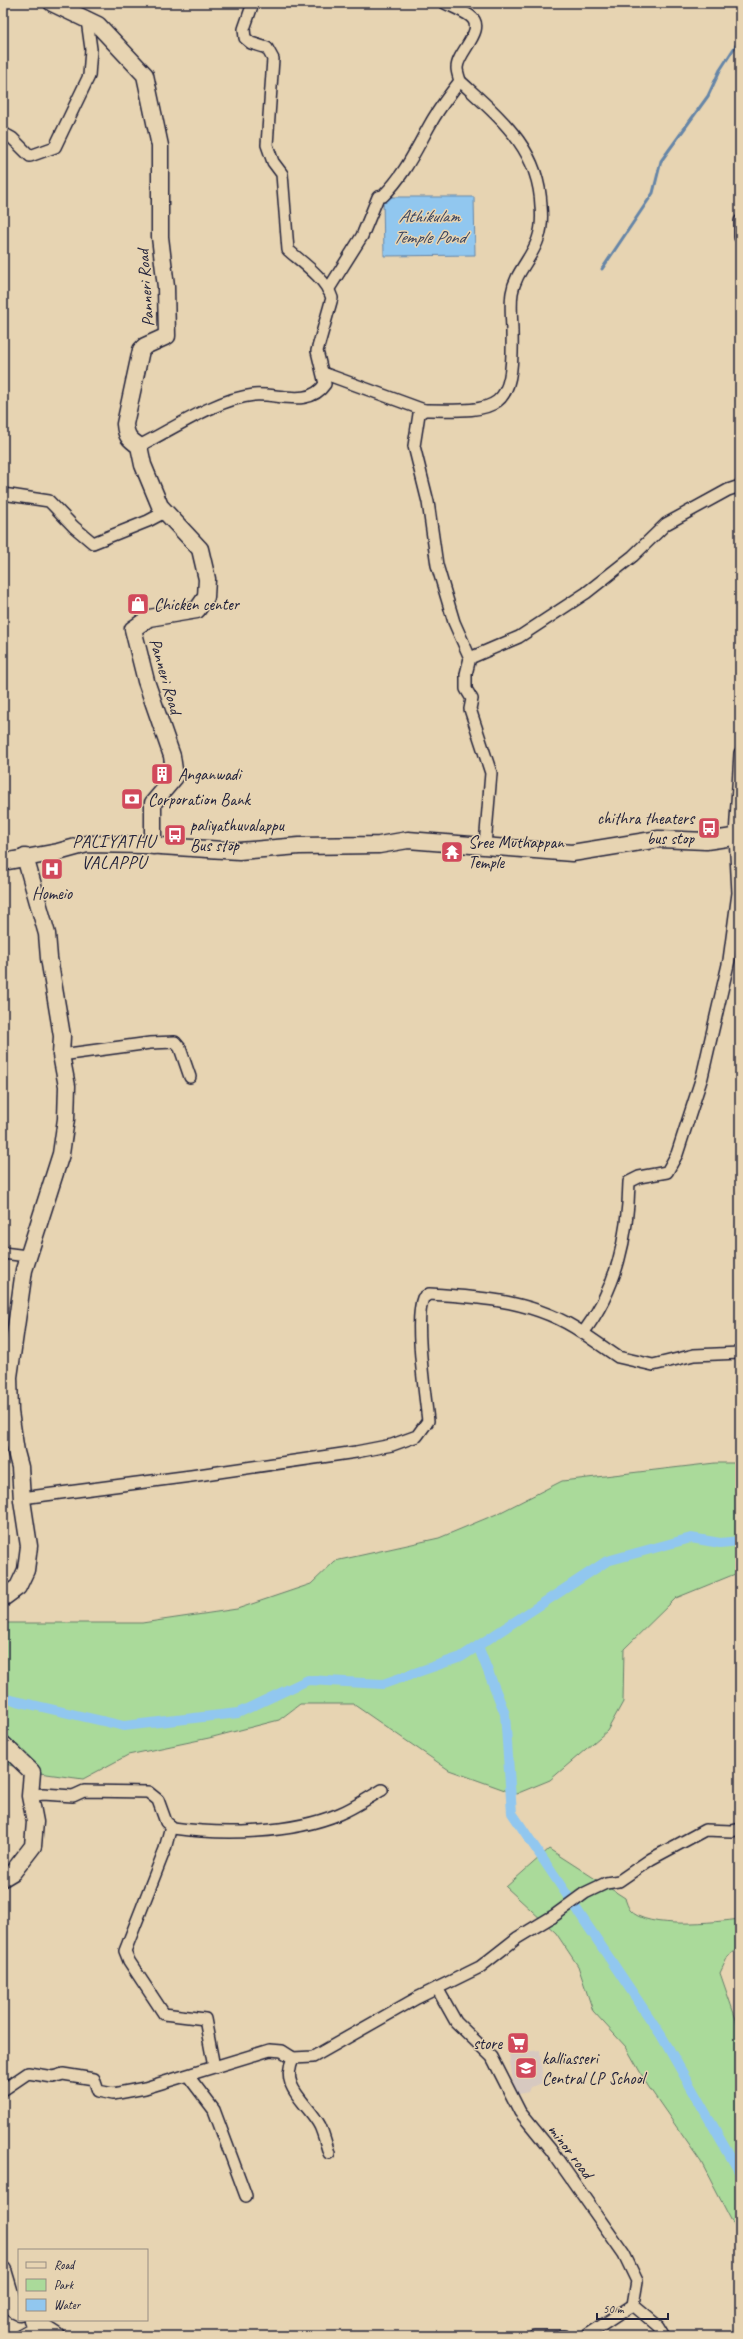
<svg xmlns="http://www.w3.org/2000/svg" width="743" height="2339" font-family="Caveat,sans-serif">
<rect width="100%" height="100%" fill="#e7d4b2"/>
<filter id="ink" filterUnits="userSpaceOnUse"><feTurbulence type="fractalNoise" baseFrequency=".025" numOctaves="2"/><feDisplacementMap in="SourceGraphic" scale="8" xChannelSelector="R" yChannelSelector="G"/><feConvolveMatrix kernelMatrix="1 2 1 2 8 2 1 2 1" color-interpolation-filters="sRGB"/></filter>
<g filter="url(#ink)">
<!-- built -->
<path fill="#d7c9c0" d="M540 2050 543 2083 530 2087 528 2092 515 2095 509 2054Z"/>
<!-- green -->
<g fill="#aada9a" stroke="#667e6a">
<path d="M715 1463H740V1572L676 1598 624 1649 623 1702 607 1731 550 1780 516 1794 449 1770 353 1704H300L279 1720 209 1738 128 1755 83 1779 32 1772 3 1763V1623H142L237 1609 311 1584 335 1561 439 1538 499 1513 562 1481Z"/>
<path d="M549 1849 625 1898C626 1902 628 1907 630 1910 646 1930 717 1922 740 1919V1946L728 1956 720 1973 740 2031V2237L701 2162 648 2086 626 2047 593 2011 578 1966 556 1933 506 1887Z"/>
</g>
<!-- water -->
<path fill="#91c7ef" stroke="#6585a7" d="M383 197H474L475 255 384 256Z"/>
<g fill="none" stroke-linecap="round" stroke-linejoin="round">
<!-- stream -->
<path stroke="#6585a7" stroke-width="3" d="M602 269 653 193 661 161 708 96 720 70 740 39"/>
<!-- canal -->
<g stroke="#91c7ef" stroke-width="10">
<path d="M478 1646 505 1714 512 1813 661 2035 740 2173"/>
<path d="M3 1698 124 1726 238 1713 308 1680 383 1684 461 1657 607 1561 691 1538 720 1543 740 1541"/>
</g>
<!-- street casing -->
<g stroke="#22223b" stroke-width="14">
<g id="street">
<path d="M460 81C499 117 539 148 541 206 542 217 542 228 538 239 532 258 515 273 512 293 510 306 512 320 512 332 514 413 498 411 424 410L419 414 414 446 428 502 437 565 454 622 470 658 466 674V689L472 699 470 709 491 773 485 845"/>
<path d="M3 133 12 138 30 156 55 147 89 76 91 49 87 20"/>
<path d="M740 221V237"/>
<path d="M328 290 362 236 378 197 383 196C405 175 417 147 432 121 440 107 450 94 460 81 459 77 457 72 457 68 457 52 488 29 470 16 463 11 453 7 445 3"/>
<path d="M323 373 424 410"/>
<path d="M139 446C173 429 216 399 254 395 278 393 309 408 325 384L317 351 332 298C326 279 303 263 288 250L282 174 273 162 267 145 273 59 267 48 251 43 245 38 244 29 253 3"/>
<path d="M3 494 49 501 74 527 93 543 148 521 165 512"/>
<path d="M470 658 519 637 586 593 633 556 666 524 728 490 740 486"/>
<path d="M61 1055 150 1043 175 1042 180 1048 190 1077"/>
<path d="M3 1253 27 1256"/>
<path d="M583 1333 618 1357 653 1365 694 1355 740 1353"/>
<path d="M22 1498 191 1476 356 1452 392 1445 417 1436 428 1421C425 1394 414 1320 423 1298L429 1294C483 1297 537 1301 583 1333 617 1288 628 1237 629 1182L639 1177 667 1172 677 1154 702 1077 729 960 738 893 735 836 740 753"/>
<path d="M30 1796 43 1794 73 1796 84 1791 148 1792 158 1800 166 1822 173 1828C223 1835 291 1834 339 1814 354 1808 368 1798 382 1790"/>
<path d="M171 1826 165 1849 125 1951 129 1961 164 2014 205 2019 214 2067"/>
<path d="M437 1988 456 2022 492 2057 520 2112 551 2150 624 2254 637 2281 633 2305 658 2326 664 2336"/>
<path d="M293 2058C279 2089 308 2102 320 2126 324 2135 326 2144 329 2153"/>
<path d="M189 2077 214 2110 246 2196"/>
<path d="M3 2090 28 2073 53 2077 63 2074 94 2079 98 2091 113 2094 145 2088 270 2050 282 2051 293 2058 313 2057 417 1998 480 1967 517 1938 555 1915 585 1893 606 1883 619 1881 651 1859 705 1830 732 1831 740 1829"/>
<path d="M20 2336 40 2325"/>
<path d="M534 2336H564"/>
<path d="M586 2336 633 2305"/>
</g>
</g>
<!-- secondary casing -->
<g stroke="#22223b" stroke-width="19">
<g id="secondary">
<path d="M52 3 98 25 145 75 160 146V237L166 287 167 336 145 346 141 350 125 424C126 436 129 439 139 446L143 465 160 506 200 549 207 579 206 597 197 610 149 618 133 629 146 681 172 756 175 777 153 803V846"/>
<path d="M3 862 58 852 87 844 145 845 239 851 299 846 379 845 408 840 572 853 659 839 706 841 740 836"/>
<path d="M3 1598 18 1587 26 1570 29 1546 22 1500 20 1467 16 1452 10 1412 9 1377 24 1270 61 1154 66 1119 67 1086 61 1055 62 1036 49 958 47 934 25 857"/>
<path d="M3 1744 32 1772 30 1796 35 1822 33 1846 13 1872 3 1878"/>
<path d="M3 2270 15 2310 19 2312"/>
<path d="M32 2320 57 2336"/>
</g>
</g>
<!-- street -->
<use href="#street" stroke="#e7d4b2" stroke-width="11"/>
<!-- secondary -->
<use href="#secondary" stroke="#e7d4b2" stroke-width="16"/>
</g>
</g>
<!-- icons -->
<defs>
<g id="shop-square" transform="scale(1.15)"><rect x="-9" y="-9" width="18" height="18" rx="4" fill="#d1495b" stroke="#e7d4b2"/><path d="M-5-2.5h2.3a2.7 3.5 0 0 1 5.4 0H5L5.5 6h-11ZM-1.5-2.5h3a1.5 2.3 0 0 0-3 0Z" fill="#fff"/></g>
<g id="building-square" transform="scale(1.15)"><rect x="-9" y="-9" width="18" height="18" rx="4" fill="#d1495b" stroke="#e7d4b2"/><path d="M-4-6H4V6H1V3H-1V6H-4ZM-2.5-4.3h1.7v1.8h-1.7ZM.8-4.3h1.7v1.8H.8ZM-2.5-1h1.7V.8h-1.7ZM.8-1h1.7V.8H.8Z" fill="#fff"/></g>
<g id="bank-square" transform="scale(1.15)"><rect x="-9" y="-9" width="18" height="18" rx="4" fill="#d1495b" stroke="#e7d4b2"/><path d="M-6-4H6V4H-6ZM0-2.3a2.3 2.3 0 1 0 0 4.6a2.3 2.3 0 1 0 0-4.6Z" fill="#fff"/></g>
<g id="bus-square" transform="scale(1.15)"><rect x="-9" y="-9" width="18" height="18" rx="4" fill="#d1495b" stroke="#e7d4b2"/><path d="M-5-6H5V4H4V6H2V4H-2V6H-4V4H-5ZM-3.5-4V0h7V-4ZM-3.5 1.2v1.5H-2V1.2ZM2 1.2v1.5H3.5V1.2Z" fill="#fff"/></g>
<g id="temple-square" transform="scale(1.15)"><rect x="-9" y="-9" width="18" height="18" rx="4" fill="#d1495b" stroke="#e7d4b2"/><path d="M0-6L5-2H3V0L6.5 2.5H4V6H1.5V3h-3V6H-4V2.5H-6.5L-3 0V-2H-5Z" fill="#fff"/></g>
<g id="hospital-square" transform="scale(1.15)"><rect x="-9" y="-9" width="18" height="18" rx="4" fill="#d1495b" stroke="#e7d4b2"/><path d="M-5-5h3v3.5h4V-5h3V5h-3V1.5h-4V5h-3Z" fill="#fff"/></g>
<g id="supermarket-square" transform="scale(1.15)"><rect x="-9" y="-9" width="18" height="18" rx="4" fill="#d1495b" stroke="#e7d4b2"/><path d="M-6-5.5h2.5l.6 2H6L4.5 2H-2.5L-4.4-4H-6ZM-1.5 3.2a1.3 1.3 0 1 0 .1 0ZM3 3.2a1.3 1.3 0 1 0 .1 0Z" fill="#fff"/></g>
<g id="school-square" transform="scale(1.15)"><rect x="-9" y="-9" width="18" height="18" rx="4" fill="#d1495b" stroke="#e7d4b2"/><path d="M0-5L7-2L0 1L-7-2ZM-4 1L0 2.5L4 1V4Q0 6-4 4Z" fill="#fff"/></g>
</defs>
<g fill-rule="evenodd">
<use href="#shop-square" x="138" y="604"/>
<use href="#building-square" x="162" y="774"/>
<use href="#bank-square" x="132" y="799"/>
<use href="#bus-square" x="709" y="828"/>
<use href="#bus-square" x="175" y="835"/>
<use href="#temple-square" x="452" y="852"/>
<use href="#hospital-square" x="52" y="869"/>
<use href="#supermarket-square" x="518" y="2043"/>
<use href="#school-square" x="526" y="2068"/>
</g>
<g text-anchor="middle" stroke-width="3" stroke-linejoin="round" paint-order="stroke">
<!-- street labels -->
<g font-size="17" fill="#22223b" stroke="#e7d4b2">
<text transform="translate(145 288) rotate(-94)" y="6">Panneri Road</text>
<text transform="translate(166 676) rotate(74)" y="6">Panneri Road</text>
<text transform="translate(571 2151) rotate(53)" y="6">minor road</text>
</g>
<!-- poi labels -->
<g font-size="17" fill="#22223b" stroke="#e7d4b2" text-anchor="start">
<text x="154" y="610">Chicken center</text>
<text x="178" y="780">Anganwadi</text>
<text x="148" y="805">Corporation Bank</text>
<text x="694" y="824" text-anchor="end">chithra theaters<tspan x="694" dy="20">bus stop</tspan></text>
<text x="190" y="831">paliyathuvalappu<tspan x="190" dy="20">Bus stop</tspan></text>
<text x="468" y="848">Sree Muthappan<tspan x="468" dy="20">Temple</tspan></text>
<text x="52" y="899" text-anchor="middle">Homeio</text>
<text x="502" y="2049" text-anchor="end">store</text>
<text x="542" y="2064">kalliasseri<tspan x="542" dy="20">Central LP School</tspan></text>
</g>
<!-- water labels -->
<g font-size="18" font-style="italic" fill="#38435f" stroke="#e7d4b2">
<text x="429" y="222">Athikulam<tspan x="429" dy="21">Temple Pond</tspan></text>
</g>
<!-- neighbourhood labels -->
<g font-size="18" letter-spacing="1" fill="#22223b" stroke="#e7d4b2">
<text x="114" y="847">PALIYATHU<tspan x="114" dy="21">VALAPPU</tspan></text>
</g>
</g>
<!-- margin -->
<rect width="743" height="2339" fill="none" stroke="#e7d4b2" stroke-width="16"/>
<rect x="8" y="8" width="727" height="2323" fill="none" stroke="#22223b" stroke-width="1.5" filter="url(#ink)"/>
<!-- legend -->
<rect x="18" y="2249" width="130" height="72" fill="#e7d4b2" stroke="#988d82"/>
<rect x="26" y="2262" width="20" height="6" fill="#e7d4b2" stroke="#988d82"/>
<text x="54" y="2269" font-size="12" fill="#22223b">Road</text>
<rect x="26" y="2279" width="20" height="12" fill="#aada9a" stroke="#988d82"/>
<text x="54" y="2289" font-size="12" fill="#22223b">Park</text>
<rect x="26" y="2299" width="20" height="12" fill="#91c7ef" stroke="#988d82"/>
<text x="54" y="2309" font-size="12" fill="#22223b">Water</text>
<!-- scale -->
<path d="M597 2313v6h71v-6" fill="none" stroke="#22223b" stroke-width="2"/>
<text x="603" y="2313" font-size="12" fill="#22223b" stroke="#e7d4b2" stroke-width="3" paint-order="stroke">50 m</text>
</svg>
